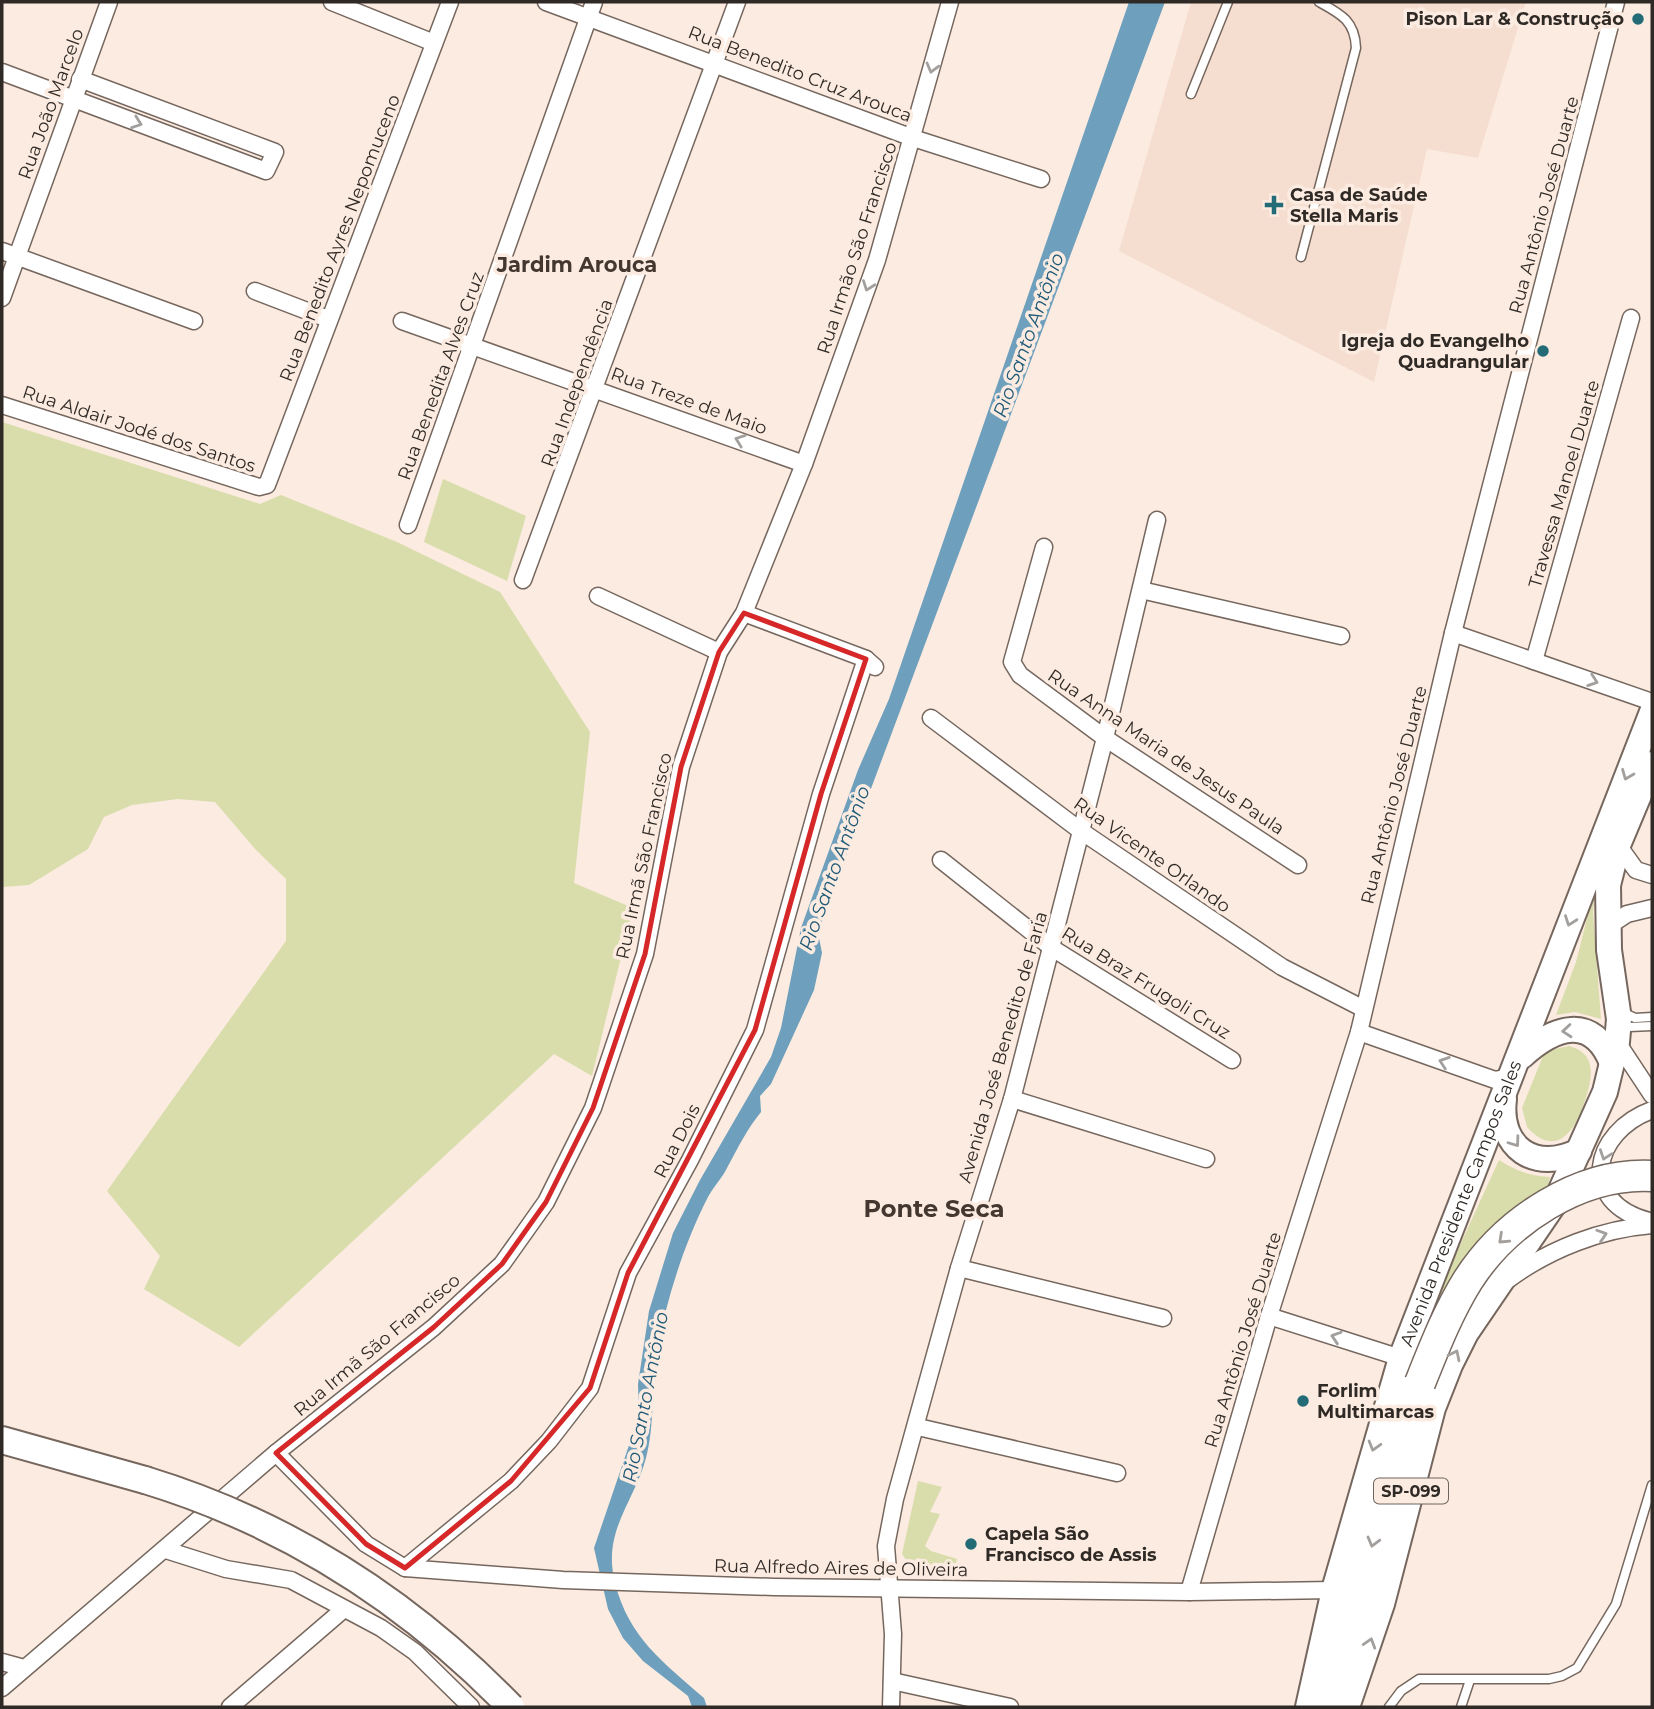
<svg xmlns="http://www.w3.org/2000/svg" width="1654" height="1709" font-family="Montserrat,sans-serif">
<rect width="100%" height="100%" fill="#fbebe0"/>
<!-- built -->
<path fill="#f5ded0" d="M1191 2H1526L1478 158 1427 149 1374 382 1119 251Z"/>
<!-- green -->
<g fill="#d9ddab">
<path d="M2 422 260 504 281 495 397 542 500 592 590 732 574 883 633 908 592 1076 554 1054 239 1347 144 1289 160 1256 107 1191 286 941V879L256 850 215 802 178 799 132 805 104 817 88 849 29 885 2 887Z"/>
<path d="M443 479 526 516 507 581 424 542Z"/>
<path d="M1596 883 1593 913 1601 1019 1575 1012 1556 1015 1576 962Z"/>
<path d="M1569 1046C1600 1054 1591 1082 1584 1104 1574 1133 1555 1158 1527 1127L1522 1108 1543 1056 1550 1050Z"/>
<path d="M1499 1160C1516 1171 1530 1176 1550 1177L1546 1192 1441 1301 1432 1306Z"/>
<path d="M918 1481 942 1487 930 1512 940 1514 925 1546 931 1551 957 1559 955 1567 915 1572 902 1554Z"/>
</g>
<!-- water -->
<path fill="#6e9fbc" d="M1129 2H1165L832 893 818 933 822 953 814 990 771 1084 760 1096 761 1112C747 1129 739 1146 728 1166 723 1177 714 1186 708 1197 684 1244 666 1300 657 1352 651 1387 655 1425 646 1458 633 1505 602 1531 615 1583 629 1638 663 1662 704 1698L707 1707H692L688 1696 643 1661 623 1638 608 1609 594 1548 639 1416 638 1384 649 1311 673 1233 700 1180 771 1057 781 1028 801 928 858 770 889 699Z"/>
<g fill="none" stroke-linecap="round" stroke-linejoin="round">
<!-- service casing -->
<g stroke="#76675e" stroke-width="11">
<g id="service">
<path d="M1191 94 1228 2"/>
<path d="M1301 257 1356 48C1355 21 1341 14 1319 2"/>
<path d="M1622 1012 1635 1018 1652 1017"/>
<path d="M1622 1032 1629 1027 1652 1026"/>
<path d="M1389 1707 1401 1691 1419 1679H1549L1562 1676 1577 1668 1616 1604 1652 1485"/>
<path d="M1461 1707 1470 1680"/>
</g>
</g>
<!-- minor casing -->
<g stroke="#76675e" stroke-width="19">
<g id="minor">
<path d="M332 2 434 43"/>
<path d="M546 2 913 138 1041 179"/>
<path d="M2 72 266 171 275 152 80 79"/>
<path d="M2 251 194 321"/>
<path d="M255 291 328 319"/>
<path d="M2 298 109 2"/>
<path d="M402 321 804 464"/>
<path d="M2 405 259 487 267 485 450 2"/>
<path d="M408 525 594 2"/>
<path d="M1044 547 1012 662 1020 675 1105 738 1298 865"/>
<path d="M523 580 737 2"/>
<path d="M1141 590 1341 636"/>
<path d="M598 596 719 652"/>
<path d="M744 613 866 659 875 667"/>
<path d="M1453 633 1652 702"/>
<path d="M1534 661 1631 318"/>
<path d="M931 718 1081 831 1282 967 1362 1008"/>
<path d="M1618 845 1636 870 1652 875"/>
<path d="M941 860 1052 948 1232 1060"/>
<path d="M1607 927 1627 914 1652 908"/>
<path d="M1359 1032 1495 1080 1509 1077"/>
<path d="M1617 1042 1652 1095"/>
<path d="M1012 1099 1206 1159"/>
<path d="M1649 1221C1577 1202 1592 1132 1652 1110"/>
<path d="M959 1268 1163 1318"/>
<path d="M1509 1279C1550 1249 1601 1229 1652 1225"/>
<path d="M1269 1316 1401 1358"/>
<path d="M918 1427 1117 1473"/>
<path d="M276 1453 366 1544 405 1568 563 1580 774 1587 1189 1592 1334 1590"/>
<path d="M166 1550 226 1569 291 1580 381 1628 415 1652 471 1707"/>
<path d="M405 1568 511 1481 549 1441 590 1388 628 1273 690 1160 755 1030 821 794 866 659"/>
<path d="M1189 1592 1269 1316 1359 1032 1453 633 1616 2"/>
<path d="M2 1662 24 1668"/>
<path d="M892 1681 1010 1707"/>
<path d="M2 1688 276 1453 434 1327 502 1264 546 1202 593 1108 645 954 681 767 719 652 744 613 804 464 877 260 950 2"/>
<path d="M230 1707 344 1609"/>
<path d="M891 1707 893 1634 886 1546 895 1499 959 1268 1012 1099 1105 738 1157 520"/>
</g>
</g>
<!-- primary casing -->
<g stroke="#76675e" stroke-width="28">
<g id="primary">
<path d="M1522 1056C1554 1027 1592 1013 1612 1063"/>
<path d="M1504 1099C1498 1148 1535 1173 1579 1151"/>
<path id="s1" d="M1308 1707 1334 1590 1401 1358 1652 712"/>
<path d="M1347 1707 1382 1604 1433 1408 1450 1365 1466 1333 1556 1201 1605 1092 1617 1042 1619 1019 1609 950 1608 885 1618 845 1652 764"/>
</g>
</g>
<!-- trunk casing -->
<g stroke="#76675e" stroke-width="30">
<path id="trunk" d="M2 1440 145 1480"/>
</g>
<!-- motorway casing -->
<g stroke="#76675e" stroke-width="33">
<path id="motorway" d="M1322 1707 1352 1626 1403 1428 1420 1383"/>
</g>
<!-- service -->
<use href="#service" stroke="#fff" stroke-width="8"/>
<!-- minor -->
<use href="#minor" stroke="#fff" stroke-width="16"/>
<!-- primary -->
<use href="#primary" stroke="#fff" stroke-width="24"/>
<!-- trunk -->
<use href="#trunk" stroke="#fff" stroke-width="26"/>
<!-- motorway -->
<use href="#motorway" stroke="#fff" stroke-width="30"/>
<!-- trunk-bridge casing -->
<g stroke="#76675e" stroke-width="30" stroke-linecap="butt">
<path id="trunk-bridge" d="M145 1480C286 1523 409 1602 511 1707"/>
</g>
<!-- motorway-bridge casing -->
<g stroke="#76675e" stroke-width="33" stroke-linecap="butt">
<path id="motorway-bridge" d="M1420 1383C1434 1348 1448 1312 1468 1280 1506 1221 1580 1172 1652 1176"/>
</g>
<!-- trunk-bridge -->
<use href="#trunk-bridge" stroke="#fff" stroke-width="26"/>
<!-- motorway-bridge -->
<use href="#motorway-bridge" stroke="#fff" stroke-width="30"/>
</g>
<!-- one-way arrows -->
<defs><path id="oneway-chevron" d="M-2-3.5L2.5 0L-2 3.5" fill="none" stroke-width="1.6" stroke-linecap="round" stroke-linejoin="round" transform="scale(1.75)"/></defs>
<g stroke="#a29f9d">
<use href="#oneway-chevron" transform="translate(932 68) rotate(105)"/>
<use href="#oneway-chevron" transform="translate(137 123) rotate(20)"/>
<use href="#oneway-chevron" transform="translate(868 286) rotate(110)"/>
<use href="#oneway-chevron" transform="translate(740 440) rotate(-160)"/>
<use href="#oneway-chevron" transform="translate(1593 681) rotate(19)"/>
<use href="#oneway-chevron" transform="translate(1627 775) rotate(112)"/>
<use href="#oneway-chevron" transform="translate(1570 921) rotate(110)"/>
<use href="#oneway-chevron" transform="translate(1567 1031) rotate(175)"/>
<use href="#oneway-chevron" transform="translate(1444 1062) rotate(-161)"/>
<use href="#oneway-chevron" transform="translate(1515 1142) rotate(54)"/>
<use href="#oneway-chevron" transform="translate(1605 1155) rotate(109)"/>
<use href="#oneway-chevron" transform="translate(1602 1235) rotate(-18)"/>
<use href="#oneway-chevron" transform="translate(1503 1239) rotate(137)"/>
<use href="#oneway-chevron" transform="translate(1336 1337) rotate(-162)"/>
<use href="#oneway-chevron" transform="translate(1455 1355) rotate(-64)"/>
<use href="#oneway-chevron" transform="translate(1374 1446) rotate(106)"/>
<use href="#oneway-chevron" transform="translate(1373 1542) rotate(105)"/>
<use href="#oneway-chevron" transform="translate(1370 1643) rotate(-73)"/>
</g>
<!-- marked area -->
<path fill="none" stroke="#d62828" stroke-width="5" stroke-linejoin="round" d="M744 613 866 659 821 794 755 1030 628 1273 590 1388 511 1481 405 1568 366 1544 276 1453 434 1327 502 1264 546 1202 593 1108 645 954 681 767 719 652Z"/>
<!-- markers -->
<g fill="#236c77" stroke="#fbebe0" stroke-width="2.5">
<circle cx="1638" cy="19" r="7"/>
<path d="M1270.5 194.5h7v7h7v7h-7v7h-7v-7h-7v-7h7z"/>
<circle cx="1543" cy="351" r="7"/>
<circle cx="1303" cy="1401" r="7"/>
<circle cx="971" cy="1544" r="7"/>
</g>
<g text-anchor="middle" stroke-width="7" stroke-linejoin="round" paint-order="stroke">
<!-- shield labels -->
<rect fill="#fbebe0" stroke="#6d645e" stroke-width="2" x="1374" y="1478.5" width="74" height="25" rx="5"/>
<g font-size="16" font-weight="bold" fill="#302a26">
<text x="1411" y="1497">SP-099</text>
</g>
<!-- poi labels -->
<g font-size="18" font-weight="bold" fill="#302a26" stroke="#fbebe0" text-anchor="start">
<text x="1624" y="25" text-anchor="end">Pison Lar &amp; Construção</text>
<text x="1290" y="201">Casa de Saúde<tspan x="1290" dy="21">Stella Maris</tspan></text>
<text x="1529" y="347" text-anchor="end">Igreja do Evangelho<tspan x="1529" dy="21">Quadrangular</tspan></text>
<text x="1317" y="1397">Forlim<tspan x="1317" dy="21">Multimarcas</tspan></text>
<text x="985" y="1540">Capela São<tspan x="985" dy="21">Francisco de Assis</tspan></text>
</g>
<!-- street labels -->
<g font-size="18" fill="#302a26" stroke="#fbebe0">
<text transform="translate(800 74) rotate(21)" y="6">Rua Benedito Cruz Arouca</text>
<text transform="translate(51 104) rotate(-70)" y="6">Rua João Marcelo</text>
<text transform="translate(1544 205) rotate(-75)" y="6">Rua Antônio José Duarte</text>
<text transform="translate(340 238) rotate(-69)" y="6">Rua Benedito Ayres Nepomuceno</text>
<text transform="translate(857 248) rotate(-72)" y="6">Rua Irmão São Francisco</text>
<text transform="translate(441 376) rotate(-70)" y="6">Rua Benedita Alves Cruz</text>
<text transform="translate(577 383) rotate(-70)" y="6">Rua Independência</text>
<text transform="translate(689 401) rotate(20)" y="6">Rua Treze de Maio</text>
<text transform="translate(139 429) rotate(18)" y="6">Rua Aldair Jodé dos Santos</text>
<text transform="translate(1564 484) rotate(-74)" y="6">Travessa Manoel Duarte</text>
<text transform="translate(1166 752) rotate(34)" y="6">Rua Anna Maria de Jesus Paula</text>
<text transform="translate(1394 795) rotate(-76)" y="6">Rua Antônio José Duarte</text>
<text transform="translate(1152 855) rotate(35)" y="6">Rua Vicente Orlando</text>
<text transform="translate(644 856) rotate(-78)" y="6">Rua Irmã São Francisco</text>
<text transform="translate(1146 983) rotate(32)" y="6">Rua Braz Frugoli Cruz</text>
<text transform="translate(1003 1047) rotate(-74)" y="6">Avenida José Benedito de Faria</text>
<text transform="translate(677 1141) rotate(-63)" y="6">Rua Dois</text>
<text dy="6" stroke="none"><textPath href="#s1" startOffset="527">Avenida Presidente Campos Sales</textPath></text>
<text transform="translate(1243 1340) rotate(-73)" y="6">Rua Antônio José Duarte</text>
<text transform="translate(377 1345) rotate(-40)" y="6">Rua Irmã São Francisco</text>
<text transform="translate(841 1568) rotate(1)" y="6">Rua Alfredo Aires de Oliveira</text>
</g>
<!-- water labels -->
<g font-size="19" font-style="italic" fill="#1f5a79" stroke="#fbebe0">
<text transform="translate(1028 335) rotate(-70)" y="7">Rio Santo Antônio</text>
<text transform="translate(834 868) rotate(-70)" y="7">Rio Santo Antônio</text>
<text transform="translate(645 1397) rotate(-79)" y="7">Rio Santo Antônio</text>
</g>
<!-- quarter labels -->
<g font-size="21" font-weight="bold" fill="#44372f" stroke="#fbebe0">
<text x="577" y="272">Jardim Arouca</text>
</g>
<!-- district labels -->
<g font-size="24" font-weight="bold" fill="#44372f" stroke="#fbebe0">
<text x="934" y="1217">Ponte Seca</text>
</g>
</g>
<!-- border -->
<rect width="1654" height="1709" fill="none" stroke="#302a26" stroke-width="7"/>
</svg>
